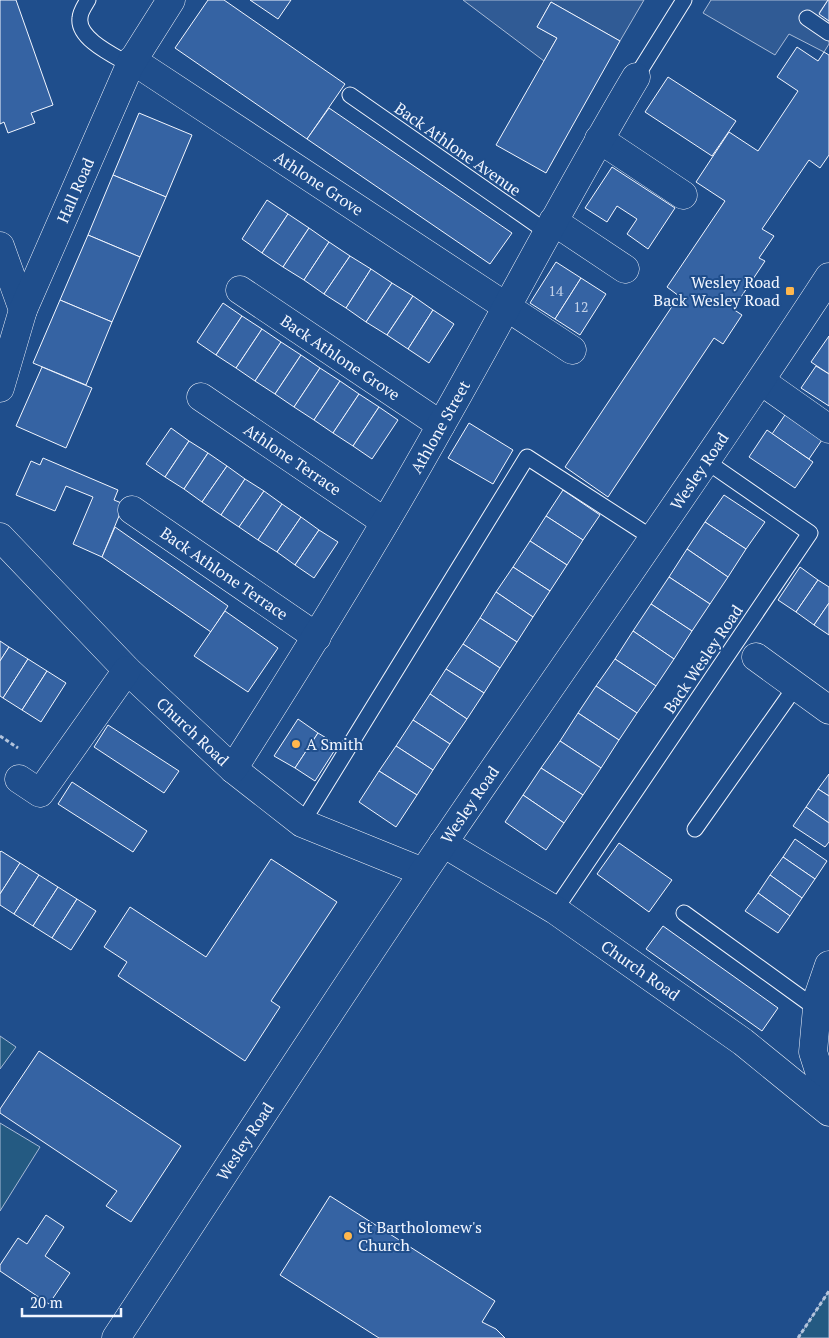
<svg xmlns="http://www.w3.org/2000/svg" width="829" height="1338" font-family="'PT Serif',serif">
<rect width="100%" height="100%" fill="#1f4e8c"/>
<!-- green -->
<g fill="#245a82" stroke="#a8bbd7">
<path d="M0 1036 16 1047 0 1069Z"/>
<path d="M0 1123 40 1147 0 1211Z"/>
<path d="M829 1291V1338H798Z"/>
</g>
<!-- parking -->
<g fill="#305b95" stroke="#a8bbd7">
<path d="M463 0H644L620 41 551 2 537 27 557 38 544 61Z"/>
<path d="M711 0H828L819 13 829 21V44L824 52 789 34 775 55 703 13Z"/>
</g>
<!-- building -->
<g fill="#3563a3" stroke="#f2f6ff">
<path d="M0 0H16L53 105 31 113 35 123 8 133 4 122 0 124Z"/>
<path d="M208 0H224L345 84 307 139 175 48Z"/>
<path d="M250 0H291L278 19Z"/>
<path d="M828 0H829V21L819 14Z"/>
<path d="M551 2 620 41 546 173 496 145 557 38 537 27Z"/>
<path d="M797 47 818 61 824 52 829 55V155L820 168 809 160 762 229 774 236 759 258 765 261 733 309 742 315 723 344 714 338 608 497 565 467 679 296 667 287 725 201 696 182 729 132 758 151 798 91 777 77Z"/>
<path d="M668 77 736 121 712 156 645 112Z"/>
<path d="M329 108 512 233 490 264 307 139Z"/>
<path d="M139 113 192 135 166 197 113 175Z"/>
<path d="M612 167 675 208 648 249 627 234 637 219 617 206 607 222 585 208Z"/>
<path d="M113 175 166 197 140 257 88 235Z"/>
<path d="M267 200 288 214 262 253 242 239Z"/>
<path d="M288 214 309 228 283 267 262 253Z"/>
<path d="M309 228 329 242 304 280 283 267Z"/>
<path d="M88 235 140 257 112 322 60 300Z"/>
<path d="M329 242 350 256 324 294 304 280Z"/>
<path d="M350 256 371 269 346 308 324 294Z"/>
<path d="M556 262 581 278 555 319 530 303Z"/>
<path d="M371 269 392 283 366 322 346 308Z"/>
<path d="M581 278 606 294 580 335 555 319Z"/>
<path d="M392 283 413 296 387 335 366 322Z"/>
<path d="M413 296 433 310 408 349 387 335Z"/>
<path d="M60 300 112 322 86 385 33 363Z"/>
<path d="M223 303 242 316 216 355 197 342Z"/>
<path d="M433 310 454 324 429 363 408 349Z"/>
<path d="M242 316 262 329 236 368 216 355Z"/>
<path d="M262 329 281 342 255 381 236 368Z"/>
<path d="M829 336V374L811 362Z"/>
<path d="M281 342 301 355 275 394 255 381Z"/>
<path d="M301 355 320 368 294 407 275 394Z"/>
<path d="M816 366 829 374V406L801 388Z"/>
<path d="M42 367 92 388 66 448 16 426Z"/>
<path d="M320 368 340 381 314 420 294 407Z"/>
<path d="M340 381 359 394 333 433 314 420Z"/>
<path d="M359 394 379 407 353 446 333 433Z"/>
<path d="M379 407 398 420 372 459 353 446Z"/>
<path d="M787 412 824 437 809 459 772 434Z"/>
<path d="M469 423 513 450 493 484 448 458Z"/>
<path d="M171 428 189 441 165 477 146 464Z"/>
<path d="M767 430 813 462 795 488 749 457Z"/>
<path d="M189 441 208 453 184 489 165 477Z"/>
<path d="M208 453 227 466 202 502 184 489Z"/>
<path d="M43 458 118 490 114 500 124 504 102 557 73 544 93 497 66 486 55 511 16 495 31 461 40 465Z"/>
<path d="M227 466 245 479 221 515 202 502Z"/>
<path d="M245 479 264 491 239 527 221 515Z"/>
<path d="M563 490 600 515 583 540 546 516Z"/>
<path d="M264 491 282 504 258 540 239 527Z"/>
<path d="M724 495 765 522 746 549 705 522Z"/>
<path d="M282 504 301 517 277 552 258 540Z"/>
<path d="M546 516 583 540 567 565 530 541Z"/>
<path d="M301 517 319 530 295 565 277 552Z"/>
<path d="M705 522 746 549 728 577 687 549Z"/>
<path d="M115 527 228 606 211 632 102 557Z"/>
<path d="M319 530 338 542 314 578 295 565Z"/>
<path d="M530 541 567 565 550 591 513 567Z"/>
<path d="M687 549 728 577 710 604 669 577Z"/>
<path d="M513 567 550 591 533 617 496 592Z"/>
<path d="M800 567 818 580 796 612 778 600Z"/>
<path d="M669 577 710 604 692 631 651 604Z"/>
<path d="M818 580 829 587V603L814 625 796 612Z"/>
<path d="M496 592 533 617 517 642 480 618Z"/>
<path d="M829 603V635L814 625Z"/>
<path d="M651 604 692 631 674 659 633 631Z"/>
<path d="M225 611 278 648 248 692 194 656Z"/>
<path d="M480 618 517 642 500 668 463 644Z"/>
<path d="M633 631 674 659 656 686 615 659Z"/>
<path d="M0 641 9 647 0 661Z"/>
<path d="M463 644 500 668 484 693 446 669Z"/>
<path d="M9 647 28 659 3 698 0 696V661Z"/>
<path d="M28 659 47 671 22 710 3 698Z"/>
<path d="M615 659 656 686 637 713 596 686Z"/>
<path d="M446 669 484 693 467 719 430 694Z"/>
<path d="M47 671 66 683 41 722 22 710Z"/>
<path d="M596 686 637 713 619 740 578 713Z"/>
<path d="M430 694 467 719 450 744 413 720Z"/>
<path d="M578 713 619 740 601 768 560 741Z"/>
<path d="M298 719 318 733 295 768 274 756Z"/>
<path d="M413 720 450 744 433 770 396 746Z"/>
<path d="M108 725 179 771 164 793 94 747Z"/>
<path d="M318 733 338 745 315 781 295 768Z"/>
<path d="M560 741 601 768 583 795 541 768Z"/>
<path d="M396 746 433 770 417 795 379 771Z"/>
<path d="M541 768 583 795 564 823 523 795Z"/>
<path d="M379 771 417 795 396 827 359 802Z"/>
<path d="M829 774V796L818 789Z"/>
<path d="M72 782 147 831 133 852 58 804Z"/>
<path d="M818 789 829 796V823L806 807Z"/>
<path d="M523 795 564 823 546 850 505 822Z"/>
<path d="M806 807 829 823V842L825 847 793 826Z"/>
<path d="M795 839 827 861 815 879 783 857Z"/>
<path d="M619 843 672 880 649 912 597 874Z"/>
<path d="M1 851 20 863 0 894V852Z"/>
<path d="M783 857 815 879 802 898 770 875Z"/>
<path d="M271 859 337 902 271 1001 280 1007 245 1061 118 976 127 962 104 947 130 907 206 957Z"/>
<path d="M20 863 39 875 14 914 0 905V894Z"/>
<path d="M39 875 58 887 33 926 14 914Z"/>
<path d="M770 875 802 898 790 916 758 893Z"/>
<path d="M58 887 77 899 52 938 33 926Z"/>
<path d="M758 893 790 916 778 933 745 911Z"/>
<path d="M77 899 96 911 71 950 52 938Z"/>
<path d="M663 926 778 1008 762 1031 646 949Z"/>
<path d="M39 1051 181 1146 131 1222 106 1206 117 1191 0 1113V1109Z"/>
<path d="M330 1196 495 1301 482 1322 496 1329 505 1338H379L280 1275Z"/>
<path d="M46 1215 64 1227 45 1256 70 1273 49 1304 0 1271V1265L18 1238 27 1244Z"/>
</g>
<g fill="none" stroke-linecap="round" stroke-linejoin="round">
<!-- service casing -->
<g stroke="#f2f6ff" stroke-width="17">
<g id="service">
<path d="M88 0C85 5 80 12 80 18 77 39 115 56 130 65"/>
<path d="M807 18 829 33"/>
<path d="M636 77 684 0"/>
<path d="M350 95 547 232"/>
<path d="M302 823 527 457 654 539"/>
<path d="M695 829 796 686"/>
<path d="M555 910 810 533 706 461"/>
<path d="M684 913 817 1009"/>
</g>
</g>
<!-- minor casing -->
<g stroke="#f2f6ff" stroke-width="29">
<g id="minor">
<path id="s1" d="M132 60 572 350"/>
<path d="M599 139 683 195"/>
<path d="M553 221 625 269"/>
<path d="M0 246 23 310"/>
<path id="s2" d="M240 290 441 425"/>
<path d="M761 381 829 429"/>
<path id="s3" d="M0 388 23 310 130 65 171 0"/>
<path id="s4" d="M201 397 385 522"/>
<path id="s5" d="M132 510 317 637"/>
<path id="s6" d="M0 537 127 670 233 769 302 823 423 872"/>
<path d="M756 657 829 710"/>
<path id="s7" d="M233 769C305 656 376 542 441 425 507 309 568 191 636 77"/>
<path d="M19 779 40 793 127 670"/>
<path d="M829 965 818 997 813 1052 829 1102"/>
</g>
</g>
<!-- tertiary casing -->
<g stroke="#f2f6ff" stroke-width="29">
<g id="tertiary">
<path id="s8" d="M443 843 555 910 743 1042 829 1112"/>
<path id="s9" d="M116 1338C225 1173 331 1007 442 845 571 655 704 469 829 277"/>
</g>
</g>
<!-- path -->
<g stroke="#b3c4dc" stroke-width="3" stroke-dasharray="4 2.5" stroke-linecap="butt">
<path d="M0 736 18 748"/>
<path d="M798 1338 829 1291"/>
</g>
<!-- service -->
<use href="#service" stroke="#1f4e8c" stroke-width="15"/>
<!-- minor -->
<use href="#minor" stroke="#1f4e8c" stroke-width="28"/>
<!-- tertiary -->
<use href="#tertiary" stroke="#1f4e8c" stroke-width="28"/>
</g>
<!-- markers -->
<g fill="#ffb74d" stroke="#1f4e8c" stroke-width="2">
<rect x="785" y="286" width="10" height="10" rx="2.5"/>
<circle cx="296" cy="744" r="5"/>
<circle cx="348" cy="1236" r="5"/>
</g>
<g text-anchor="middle" stroke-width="4" stroke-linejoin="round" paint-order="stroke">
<!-- number labels -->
<g font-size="14" fill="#c3d1e8">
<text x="556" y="296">14</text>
<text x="581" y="312">12</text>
</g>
<!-- street labels -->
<g font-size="16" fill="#f2f6ff" stroke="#1f4e8c">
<text transform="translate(458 149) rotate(35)" y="6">Back Athlone Avenue</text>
<text dy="6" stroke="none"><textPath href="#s1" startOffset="224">Athlone Grove</textPath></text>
<text dy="6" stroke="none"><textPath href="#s3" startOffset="212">Hall Road</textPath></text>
<text dy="6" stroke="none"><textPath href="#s2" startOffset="121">Back Athlone Grove</textPath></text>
<text dy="6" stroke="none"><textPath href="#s7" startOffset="400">Athlone Street</textPath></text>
<text dy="6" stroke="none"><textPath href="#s4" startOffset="111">Athlone Terrace</textPath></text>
<text dy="6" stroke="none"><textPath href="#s9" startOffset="1045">Wesley Road</textPath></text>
<text dy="6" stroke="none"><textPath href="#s5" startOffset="112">Back Athlone Terrace</textPath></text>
<text transform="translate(703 659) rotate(-56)" y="6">Back Wesley Road</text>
<text dy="6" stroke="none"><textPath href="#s6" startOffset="274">Church Road</textPath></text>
<text dy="6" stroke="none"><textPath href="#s9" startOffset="640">Wesley Road</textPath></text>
<text dy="6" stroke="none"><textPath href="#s8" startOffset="235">Church Road</textPath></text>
<text dy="6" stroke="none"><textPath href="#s9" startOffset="235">Wesley Road</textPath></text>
</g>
<!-- poi labels -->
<g font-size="16" fill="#f2f6ff" stroke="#1f4e8c" text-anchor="start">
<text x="780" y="288" text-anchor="end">Wesley Road<tspan x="780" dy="18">Back Wesley Road</tspan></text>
<text x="306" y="750">A Smith</text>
<text x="358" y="1233">St Bartholomew's<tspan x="358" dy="18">Church</tspan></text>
</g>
</g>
<!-- scale -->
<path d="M22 1308v8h99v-8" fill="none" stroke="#f2f6ff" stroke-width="2.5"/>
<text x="30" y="1308" font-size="15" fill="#f2f6ff" stroke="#1f4e8c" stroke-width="4" paint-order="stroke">20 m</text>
</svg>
